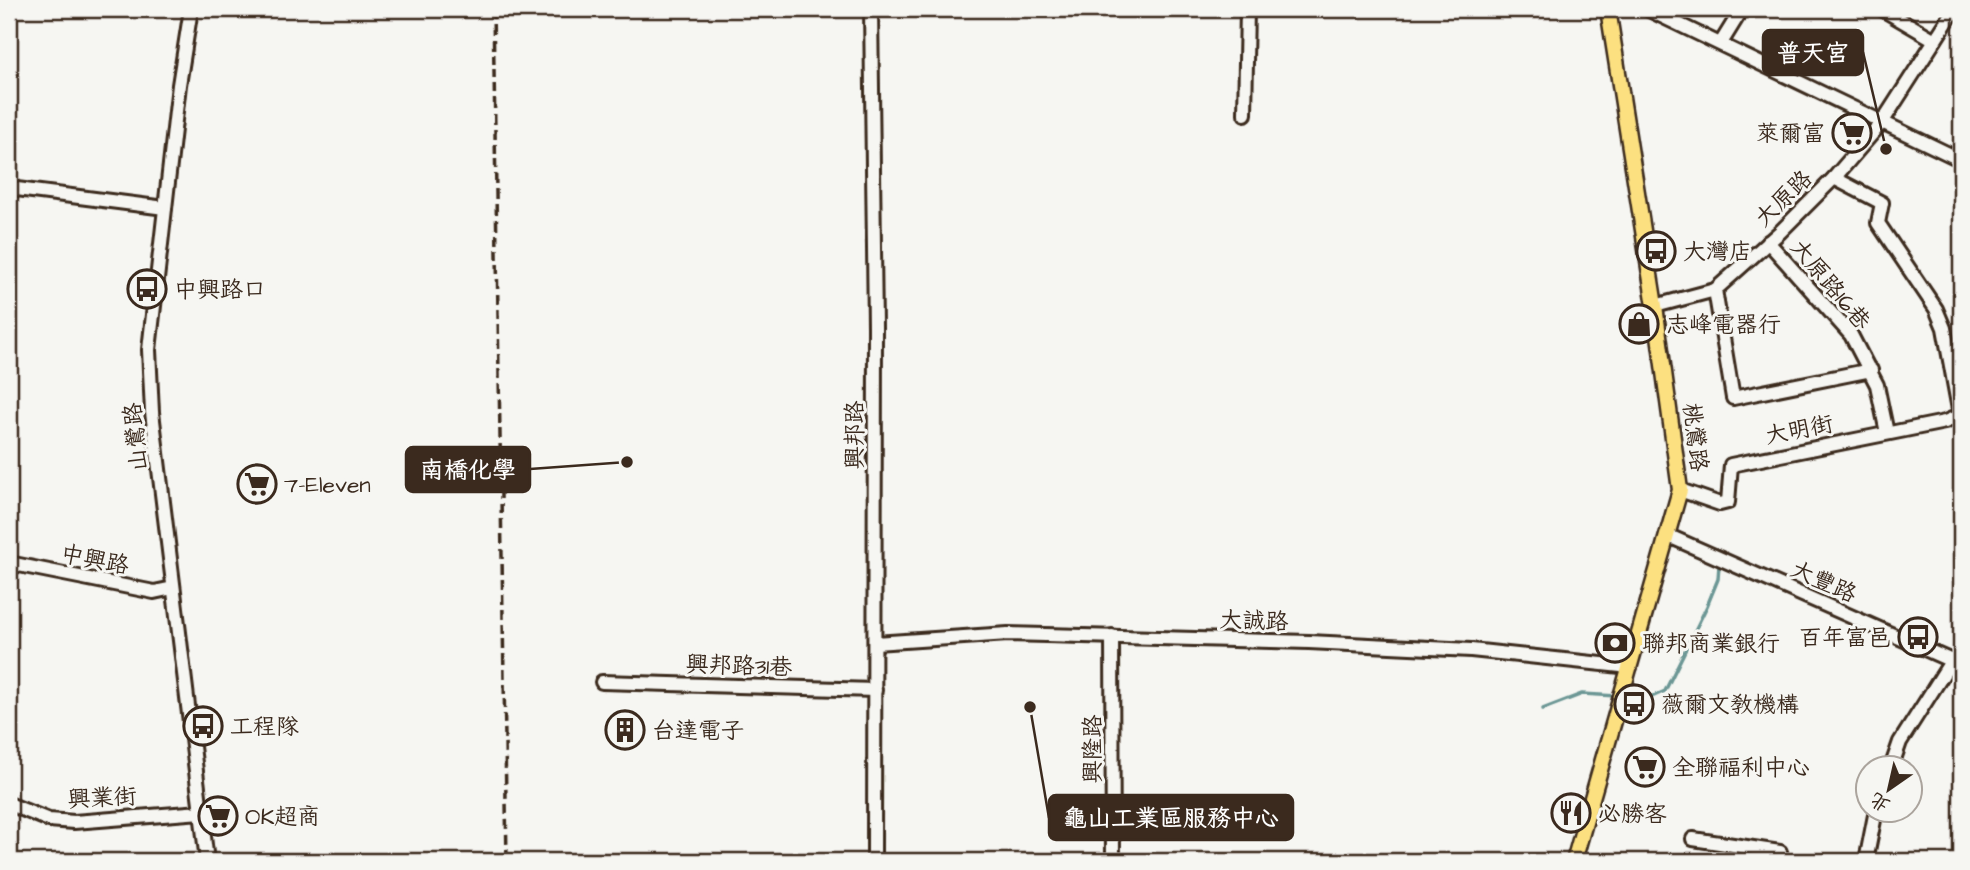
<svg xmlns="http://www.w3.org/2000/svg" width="1970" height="870" font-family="'Architects Daughter','LXGW WenKai TC',sans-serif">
<rect width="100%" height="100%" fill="#f6f6f2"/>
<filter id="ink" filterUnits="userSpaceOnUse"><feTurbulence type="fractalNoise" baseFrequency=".0143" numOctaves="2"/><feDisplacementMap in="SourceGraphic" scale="14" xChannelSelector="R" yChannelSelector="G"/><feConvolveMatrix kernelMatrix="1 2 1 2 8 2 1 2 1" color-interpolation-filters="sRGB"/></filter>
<g filter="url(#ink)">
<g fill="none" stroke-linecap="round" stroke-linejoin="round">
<!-- stream -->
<g stroke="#6c9795" stroke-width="3.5">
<path d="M1625 697 1645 700 1665 691 1707 606 1718 579 1719 565"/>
<path d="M1543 709 1582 694 1617 696"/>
</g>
<!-- minor casing -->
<g stroke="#3b2a1e" stroke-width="18">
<g id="minor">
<path d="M191 9 179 85 149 350 152 412 207 861"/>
<path d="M871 9 875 327 874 861"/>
<path d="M1647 9 1961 160"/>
<path d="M1882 9 1935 40"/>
<path d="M1721 43 1742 9"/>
<path d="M1245 114 1247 9"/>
<path d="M1834 178 1882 203 1878 223 1936 309 1944 328 1960 415"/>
<path d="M9 188 165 208"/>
<path d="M1768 242 1851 335 1877 385 1887 433"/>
<path d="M1715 290 1733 398 1871 370"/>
<path d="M1655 306 1715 290 1780 232 1834 178 1883 121 1955 9"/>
<path d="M1680 490 1720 504 1728 502 1731 465 1945 422 1961 415"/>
<path d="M1669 536 1961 665"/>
<path d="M9 563 154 592 173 588"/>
<path d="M1112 636 1113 861"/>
<path d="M875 643 1008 634 1309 642 1471 650 1630 667"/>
<path d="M602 682 875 690"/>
<path d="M1891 768 1900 742 1952 660"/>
<path d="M9 804 49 820 74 822 201 812"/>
<path d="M1693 839 1780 852 1782 861"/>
<path d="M1866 861 1876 810"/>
</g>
</g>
<!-- major casing -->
<g stroke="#3b2a1e" stroke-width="19">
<path id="major" d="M1574 861 1680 490 1655 306 1608 9"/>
</g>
<!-- minor -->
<use href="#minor" stroke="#f6f6f2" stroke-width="12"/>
<!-- major -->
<use href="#major" stroke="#fce080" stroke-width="14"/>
<!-- rail -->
<path stroke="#3b2a1e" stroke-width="3.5" stroke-dasharray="10 5" stroke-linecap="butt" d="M493 9 507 861"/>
</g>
</g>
<!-- icons -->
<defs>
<g id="supermarket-ring" transform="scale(2.0125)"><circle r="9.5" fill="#f6f6f2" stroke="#3b2a1e" stroke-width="1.5"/><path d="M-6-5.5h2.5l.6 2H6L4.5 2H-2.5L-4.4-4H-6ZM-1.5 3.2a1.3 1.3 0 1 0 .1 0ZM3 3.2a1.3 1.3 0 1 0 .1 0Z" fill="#3b2a1e"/></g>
<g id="bus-ring" transform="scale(2.0125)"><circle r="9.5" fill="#f6f6f2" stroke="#3b2a1e" stroke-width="1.5"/><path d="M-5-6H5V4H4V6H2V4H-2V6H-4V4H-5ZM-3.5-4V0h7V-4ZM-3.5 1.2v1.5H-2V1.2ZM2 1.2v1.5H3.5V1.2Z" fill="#3b2a1e"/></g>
<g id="shop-ring" transform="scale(2.0125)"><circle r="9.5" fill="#f6f6f2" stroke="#3b2a1e" stroke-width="1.5"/><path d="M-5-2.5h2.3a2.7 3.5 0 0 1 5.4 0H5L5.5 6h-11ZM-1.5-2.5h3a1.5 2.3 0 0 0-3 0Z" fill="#3b2a1e"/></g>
<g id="bank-ring" transform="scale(2.0125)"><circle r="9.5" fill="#f6f6f2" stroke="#3b2a1e" stroke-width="1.5"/><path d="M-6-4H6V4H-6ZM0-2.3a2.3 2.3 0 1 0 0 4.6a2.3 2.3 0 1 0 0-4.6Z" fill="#3b2a1e"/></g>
<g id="building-ring" transform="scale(2.0125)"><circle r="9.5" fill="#f6f6f2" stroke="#3b2a1e" stroke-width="1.5"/><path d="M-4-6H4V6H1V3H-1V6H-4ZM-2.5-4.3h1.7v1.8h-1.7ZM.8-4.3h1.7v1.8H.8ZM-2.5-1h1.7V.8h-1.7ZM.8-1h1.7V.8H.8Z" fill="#3b2a1e"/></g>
<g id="restaurant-ring" transform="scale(2.0125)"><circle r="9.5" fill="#f6f6f2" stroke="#3b2a1e" stroke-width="1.5"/><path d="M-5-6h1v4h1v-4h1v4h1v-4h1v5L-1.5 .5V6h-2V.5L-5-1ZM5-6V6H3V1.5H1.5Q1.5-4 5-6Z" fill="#3b2a1e"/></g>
</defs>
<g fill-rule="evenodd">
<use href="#supermarket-ring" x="1852" y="133"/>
<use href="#bus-ring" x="1656" y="251"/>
<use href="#bus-ring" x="147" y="289"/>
<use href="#shop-ring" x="1639" y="324"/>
<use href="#supermarket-ring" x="257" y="484"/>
<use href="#bus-ring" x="1918" y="637"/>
<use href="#bank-ring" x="1615" y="643"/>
<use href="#bus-ring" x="1634" y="704"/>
<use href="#bus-ring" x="203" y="726"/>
<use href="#building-ring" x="625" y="730"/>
<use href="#supermarket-ring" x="1645" y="767"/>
<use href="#restaurant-ring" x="1571" y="813"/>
<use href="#supermarket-ring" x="218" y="816"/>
</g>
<g text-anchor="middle" stroke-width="6" stroke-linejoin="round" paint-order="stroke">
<!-- poi labels -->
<g font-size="23" fill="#3b2a1e" stroke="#f6f6f2" text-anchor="start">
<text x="1825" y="141" text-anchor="end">萊爾富</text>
<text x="1683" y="259">大灣店</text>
<text x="174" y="297">中興路口</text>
<text x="1666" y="332">志峰電器行</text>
<text x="284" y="492">7-Eleven</text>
<text x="1891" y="645" text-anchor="end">百年富邑</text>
<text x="1642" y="651">聯邦商業銀行</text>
<text x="1661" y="712">薇爾文教機構</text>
<text x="230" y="734">工程隊</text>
<text x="652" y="738">台達電子</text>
<text x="1672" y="775">全聯福利中心</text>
<text x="1598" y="821">必勝客</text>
<text x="245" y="824">OK超商</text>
</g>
<!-- street labels -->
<g font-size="23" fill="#3b2a1e" stroke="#f6f6f2">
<text transform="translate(1783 198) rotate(-44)" y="8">大原路</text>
<text transform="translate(1831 284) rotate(50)" y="8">大原路16巷</text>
<text transform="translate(1799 429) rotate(-11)" y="8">大明街</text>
<text transform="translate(854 435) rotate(-90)" y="8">興邦路</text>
<text transform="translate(135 437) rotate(-96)" y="8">山鶯路</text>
<text transform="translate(1696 437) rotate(83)" y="8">桃鶯路</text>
<text transform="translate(95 559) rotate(11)" y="8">中興路</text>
<text transform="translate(1824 581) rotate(24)" y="8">大豐路</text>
<text transform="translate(1254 620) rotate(2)" y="8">大誠路</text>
<text transform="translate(739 665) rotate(2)" y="8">興邦路31巷</text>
<text transform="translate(1092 749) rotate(-90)" y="8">興隆路</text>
<text transform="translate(102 797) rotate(-3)" y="8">興業街</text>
</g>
</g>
<!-- callouts -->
<path fill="none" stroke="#3b2a1e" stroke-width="2.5" d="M1886 149L1863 52M627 462L530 469M1030 707L1049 818"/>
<g fill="#3b2a1e" stroke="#f6f6f2" stroke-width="2.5">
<circle cx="1886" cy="149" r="7"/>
<circle cx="627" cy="462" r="7"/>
<circle cx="1030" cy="707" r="7"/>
</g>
<g fill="#3b2a1e" stroke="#3b2a1e" stroke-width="2.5">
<rect x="1763" y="30" width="100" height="45" rx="7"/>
<rect x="406" y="447" width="124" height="45" rx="7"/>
<rect x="1049" y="795" width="244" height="45" rx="7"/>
</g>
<g font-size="24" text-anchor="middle" font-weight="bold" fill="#fff">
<text x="1813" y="61">普天宮</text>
<text x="468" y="478">南橋化學</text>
<text x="1171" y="826">龜山工業區服務中心</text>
</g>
<!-- margin -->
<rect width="1970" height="870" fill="none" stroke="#f6f6f2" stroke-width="35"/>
<rect x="18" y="18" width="1935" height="835" fill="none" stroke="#3b2a1e" stroke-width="2.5" filter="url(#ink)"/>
<!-- north arrow -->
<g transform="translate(1889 789) rotate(214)"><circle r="33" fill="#f6f6f2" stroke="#aba49d" stroke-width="2"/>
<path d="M0-5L12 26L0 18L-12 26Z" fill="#3b2a1e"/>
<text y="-10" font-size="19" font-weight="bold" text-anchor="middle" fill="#3b2a1e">北</text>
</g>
</svg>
